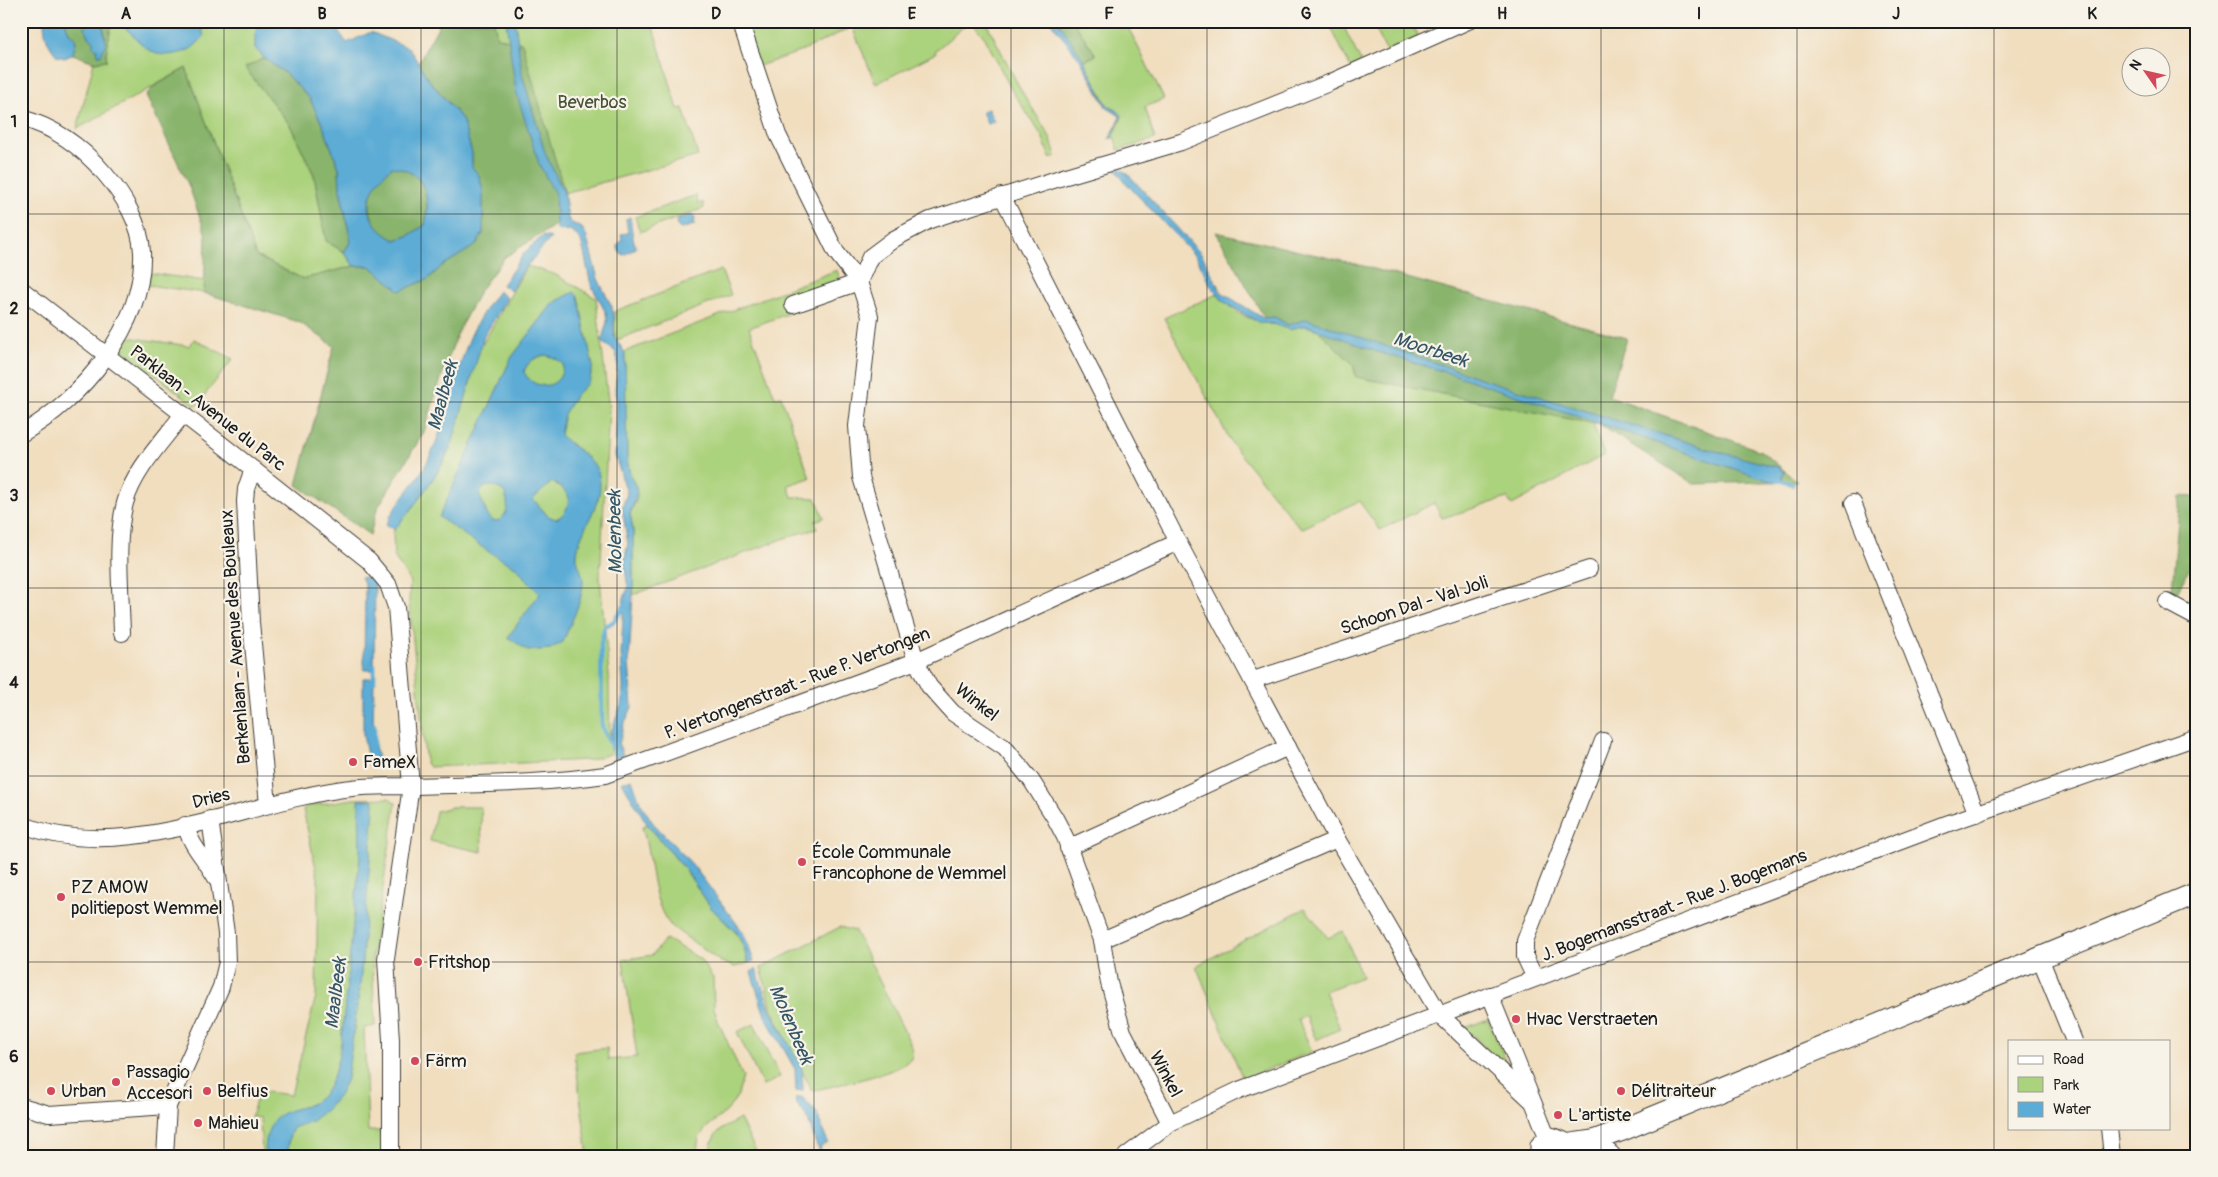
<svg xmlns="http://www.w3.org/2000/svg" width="2218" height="1177" font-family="Pangolin,sans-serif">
<rect width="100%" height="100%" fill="#f7f3e8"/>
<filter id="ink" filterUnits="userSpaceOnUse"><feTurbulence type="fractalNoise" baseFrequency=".02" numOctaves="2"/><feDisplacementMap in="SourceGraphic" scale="10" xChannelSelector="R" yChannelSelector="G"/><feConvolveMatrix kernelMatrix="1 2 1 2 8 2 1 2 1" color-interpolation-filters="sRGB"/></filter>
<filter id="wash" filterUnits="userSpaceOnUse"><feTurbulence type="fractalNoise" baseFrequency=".0096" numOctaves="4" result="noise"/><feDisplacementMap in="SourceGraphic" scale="20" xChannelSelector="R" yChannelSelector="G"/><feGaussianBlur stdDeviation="1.12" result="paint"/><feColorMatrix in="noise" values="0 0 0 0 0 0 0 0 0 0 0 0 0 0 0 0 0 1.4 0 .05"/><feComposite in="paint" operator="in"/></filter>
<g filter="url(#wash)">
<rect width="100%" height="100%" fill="#f1debf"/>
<!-- green -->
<g fill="#abd27c" stroke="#64774c">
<path d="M112 21H265L258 24 255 48 264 58 246 69 290 125 314 175 326 241 344 252 354 266 303 279 256 256 186 68 77 129 94 62 107 60 106 54Z"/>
<path d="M490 21H651L678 109 683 108 698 156 564 193Z"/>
<path d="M770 21H970L935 51 936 53 876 84 852 27 802 51 759 66 748 30Z"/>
<path d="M971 21H990L988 26 1021 90 1050 137 1056 156 1050 158 1042 136 1012 91 985 38Z"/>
<path d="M1073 21H1125L1164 99 1145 107 1155 139 1118 150 1115 138H1112L1121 120 1118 111 1108 106 1084 61 1096 55Z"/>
<path d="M1328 21H1341L1361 62 1350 67Z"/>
<path d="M1372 21H1411L1418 37 1386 51Z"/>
<path d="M696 195 698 204 703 202 704 208 640 232 635 217Z"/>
<path d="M527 266 554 274 596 298 609 409 600 578 609 675 610 754 589 760 429 767 426 763 425 755 409 602 410 582 394 556 393 532 440 469 452 444 478 352Z"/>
<path d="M721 270 731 295 617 340 615 337V311Z"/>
<path d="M837 270 841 283 795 311 749 328 775 397 781 396 810 478 788 485 792 497 816 498 824 518 815 521 817 529 796 534 633 595V529L630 514 637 499 636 487 630 475 627 459 624 352Z"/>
<path d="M150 273 205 281 204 293 148 285Z"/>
<path d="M1217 294C1243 325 1270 324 1306 326L1592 421 1604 455 1512 505 1507 498 1442 518 1434 503 1380 530 1359 501 1301 529 1232 444 1164 318Z"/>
<path d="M127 337 189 346 194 339 233 359 196 406 120 348Z"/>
<path d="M389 798 396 803 372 958 375 1026 364 1028 368 1131H381L386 1156H262L260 1118 251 1117 259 1091 291 1095 316 996 318 878 303 809 309 806 353 799Z"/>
<path d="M452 807H481L482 852 430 841 436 811Z"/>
<path d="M647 824 684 868 712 909 737 934 744 948 748 963 735 967 721 962 671 926C650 902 652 857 642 827Z"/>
<path d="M1305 908 1328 938 1343 931 1362 977 1325 991 1340 1029 1316 1040 1306 1016 1298 1019 1312 1052 1243 1079 1196 966Z"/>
<path d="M840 927 855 931 912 1047C913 1053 913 1057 909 1061 896 1074 831 1086 812 1091L772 1010 761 968Z"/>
<path d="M666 939 700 959 713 978 714 1008 718 1021 743 1077 738 1095 727 1111 706 1128 699 1138 696 1156H588L574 1052 607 1048 608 1060 637 1057 623 960 652 955Z"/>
<path d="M1488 1019 1509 1067 1507 1069 1465 1028Z"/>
<path d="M754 1024 780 1077 763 1086 737 1032Z"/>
<path d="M740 1119 758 1156H709C713 1130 719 1131 740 1119Z"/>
</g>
<!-- forest -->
<g fill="#88b46c" stroke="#526844">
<path d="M65 21H88L85 28 87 34 94 41H105L106 36 104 34 102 21H112L106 54 107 60 94 62 73 54 74 36 69 33Z"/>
<path d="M432 21H494L497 37 522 43 565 194 557 224 505 257 480 290 459 330 444 369 424 432 377 509 370 535 297 485 334 346 299 322 204 293 206 235 189 186 146 96 153 87 186 68 256 256 303 279 354 266H370L400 290 428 279 442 266 476 245 483 233 479 175 472 167V153L462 119 429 80 418 63 439 25Z"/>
<path d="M1058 21H1073L1096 55 1084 61Z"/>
<path d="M264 58 285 73 310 99 323 126 339 168 340 190 351 241 344 252 326 241 314 175 290 125 245 68Z"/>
<path d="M392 166C425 172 431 194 425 225L408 236 395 240C391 238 384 236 381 232 367 219 367 195 377 180 381 175 387 171 392 166Z"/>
<path d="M1216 232 1356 264 1627 338 1609 396 1761 451 1797 481 1694 484 1600 425 1356 377 1353 364 1314 326 1268 324Z"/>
<path d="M2180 496 2197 497V555L2177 592 2172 590Z"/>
</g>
<!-- water -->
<g fill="#5bacd6" stroke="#3c6479" fill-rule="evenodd">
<path d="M44 21H65L69 33 74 36 76 42 73 54 65 58 57 56C48 45 44 36 44 21Z"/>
<path d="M88 21H102L106 43 101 55H98L97 49 92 46 94 41 87 35 85 28Z"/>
<path d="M116 21H199L204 36C195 47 189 52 175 54 144 60 139 35 116 21Z"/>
<path d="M265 21H331L347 43 371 32 409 48 429 80 462 119 472 153V167L479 175 483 190V233L476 245 442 266 428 279 400 291 370 266H354L344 252 351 241 340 190 339 168 323 126 310 99 285 73 264 58 255 48V35L258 24ZM392 167C425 171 431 195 425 225L408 236 395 240C359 221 363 191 392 167Z"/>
<path d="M506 21H515L522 74 545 153 564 192 568 218 570 222 582 228 586 235 598 279 612 307 614 317V336L625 353 627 459 630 475 636 487 637 494 630 514 633 529V595L629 661 632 707 623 727 619 745 623 755 614 759 611 744V732L622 702 623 687 621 654 624 598 628 588 624 562 628 544 622 508 627 493 615 456 617 403 615 390 618 360 615 351 603 343 602 339 607 322 606 313 591 285 582 244 579 238 570 230 559 231 556 227 555 194 539 164 516 92Z"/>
<path d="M1050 21H1058L1085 62 1105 102C1110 109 1118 109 1122 116L1112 138 1109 139 1118 123 1120 116 1106 107 1081 61Z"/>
<path d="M988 109 994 122 987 124 982 111Z"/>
<path d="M1119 168 1128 174 1202 255 1221 292 1263 318 1275 317 1288 325 1307 319 1492 382 1719 452 1778 467 1784 471 1782 479 1775 482 1767 480 1455 375 1378 352 1308 326H1301L1290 330 1274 324 1260 323 1225 303 1211 286 1196 257 1124 181 1116 169Z"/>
<path d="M691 215 695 218 694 225 681 229 678 227 676 223 678 219Z"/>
<path d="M630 217 633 238 636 248 624 255 621 254 617 246 622 240 621 234 628 233 626 219Z"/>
<path d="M543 236 551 238 524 269 511 291 502 285 525 252Z"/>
<path d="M498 291 507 298 484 336 452 444C438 475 417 503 395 529L386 525C397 499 420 481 431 454 447 420 453 383 466 348 473 327 485 309 498 291Z"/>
<path d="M574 292 578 296 593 366 589 382 575 396 564 414 560 435C570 445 595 460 598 472 608 502 579 526 577 555 576 563 583 572 583 581 583 601 570 624 563 642L550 649 528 651 508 637 540 593 527 581 517 568 489 552 439 517 511 358 553 303ZM545 355 555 358 563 364C563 389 535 393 524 372 528 361 534 358 545 355ZM552 482 562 488 569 497C568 508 566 514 556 519L548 516 533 499ZM493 486 504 491C508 502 510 511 500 520L493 521 487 514 479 494 484 487Z"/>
<path d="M361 577 375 578 374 670H364L365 585Z"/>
<path d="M363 678H374L373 737 380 767 369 765 363 735Z"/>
<path d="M632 779 640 802 653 823 692 864 743 932 754 961 748 963 744 948 737 933 712 909 684 868 647 824 622 782Z"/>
<path d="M359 800H374V808L360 987 347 1079 339 1096 327 1109 312 1121 293 1128 289 1138 288 1156H265C265 1133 270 1115 294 1109 302 1107 309 1106 316 1101 333 1090 338 1061 341 1042L360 855Z"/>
<path d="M756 969 771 1011 802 1068 803 1090 796 1091 795 1069 765 1016 751 972Z"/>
<path d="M802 1097 817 1113 828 1143 821 1146 820 1151C813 1141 813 1131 808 1120 805 1112 796 1107 795 1098Z"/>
</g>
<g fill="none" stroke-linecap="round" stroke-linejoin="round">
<!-- stream -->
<g stroke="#5bacd6" stroke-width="4.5">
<path d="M1776 479 1792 484"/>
<path d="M374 682V665"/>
<path d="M374 725V745"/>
<path d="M618 758 602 727 601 643 605 627 614 621 627 602"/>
</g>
</g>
</g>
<g filter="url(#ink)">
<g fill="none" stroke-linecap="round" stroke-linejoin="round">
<!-- minor casing -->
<g stroke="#3c3934" stroke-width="18">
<g id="minor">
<path d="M740 21 778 135 836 252 859 282 870 316 857 426 861 477 916 661 929 686 953 713 1005 748 1031 780 1055 818 1065 837 1102 940 1109 983 1123 1032 1170 1123"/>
<path d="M21 118C55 127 83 148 105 174 123 195 141 224 142 252 145 325 81 400 21 434"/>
<path d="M1002 196 1178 542 1337 839 1440 1015 1531 1100"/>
<path d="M859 282 870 257 894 239 930 220 1066 176 1181 142 1329 83 1468 21"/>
<path d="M21 289 225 447 369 561 388 584 396 607 411 786 386 959 391 1040V1156"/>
<path d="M793 305 859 282"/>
<path d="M253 469 246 489 245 501 251 622 268 805"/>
<path d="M1853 503 1977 814"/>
<path d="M2167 602 2197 618"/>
<path d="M122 633C121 593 115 541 125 503 134 470 163 441 183 414"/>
<path d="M1253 680 1589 569"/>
<path d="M21 824C126 867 245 800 352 788 373 785 395 787 416 786 479 784 543 784 605 775L916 661 1178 542"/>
<path d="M185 825C192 848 205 858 216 878"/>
<path d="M1068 848 1288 747"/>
<path d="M1102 940 1337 839"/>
<path d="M2040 958 2074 1041"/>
<path d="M1535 978 1525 957V941L1603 741"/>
<path d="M1490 995 1548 1139"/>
<path d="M21 1106 49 1114 168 1106"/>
<path d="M2109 1128 2112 1156"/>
<path d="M165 1156 168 1106 221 987 227 962 226 933 210 819"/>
<path d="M1126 1156 1170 1123 1239 1090 1949 823 2197 737"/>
</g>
</g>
<!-- tertiary casing -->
<g stroke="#3c3934" stroke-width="23">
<g id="tertiary">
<path d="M1593 1141 1610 1156"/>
<path d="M1565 1145 1593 1141 1620 1131 2197 893"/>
<path d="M1541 1156V1146L1551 1138 1562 1142 1566 1149 1564 1156"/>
</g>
</g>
<!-- minor -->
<use href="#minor" stroke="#fff" stroke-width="16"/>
<!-- tertiary -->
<use href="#tertiary" stroke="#fff" stroke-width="21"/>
</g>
</g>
<!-- grid -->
<path fill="none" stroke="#1c1c1c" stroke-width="1" stroke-opacity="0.55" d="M224 21V1156M421 21V1156M617 21V1156M814 21V1156M1011 21V1156M1207 21V1156M1404 21V1156M1601 21V1156M1797 21V1156M1994 21V1156M21 214H2197M21 402H2197M21 588H2197M21 776H2197M21 962H2197"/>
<!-- markers -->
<g fill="#d1495b" stroke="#f7f3e8" stroke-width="2">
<circle cx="353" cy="762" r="5"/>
<circle cx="802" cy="862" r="5"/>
<circle cx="61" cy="897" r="5"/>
<circle cx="418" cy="962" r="5"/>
<circle cx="1516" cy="1019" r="5"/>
<circle cx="415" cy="1061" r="5"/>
<circle cx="116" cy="1082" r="5"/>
<circle cx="51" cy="1091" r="5"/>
<circle cx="207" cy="1091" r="5"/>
<circle cx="1621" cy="1091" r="5"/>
<circle cx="1558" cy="1115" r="5"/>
<circle cx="198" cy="1123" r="5"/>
</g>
<g text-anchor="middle" stroke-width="4.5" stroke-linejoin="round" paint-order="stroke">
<!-- park labels -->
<g font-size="18" fill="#475339" stroke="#f7f3e8">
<text x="592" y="108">Beverbos</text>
</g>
<!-- street labels -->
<g font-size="18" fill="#1c1c1c" stroke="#f7f3e8">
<text transform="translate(208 408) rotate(38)" y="6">Parklaan - Avenue du Parc</text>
<text transform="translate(1414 605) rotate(-18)" y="6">Schoon Dal - Val Joli</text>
<text transform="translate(235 637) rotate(-94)" y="6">Berkenlaan - Avenue des Bouleaux</text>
<text transform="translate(797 683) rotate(-21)" y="6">P. Vertongenstraat - Rue P. Vertongen</text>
<text transform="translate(977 702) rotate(38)" y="6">Winkel</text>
<text transform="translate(211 798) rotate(-14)" y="6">Dries</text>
<text transform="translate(1674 905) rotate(-21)" y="6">J. Bogemansstraat - Rue J. Bogemans</text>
<text transform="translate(1166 1074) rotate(62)" y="6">Winkel</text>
</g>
<!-- poi labels -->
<g font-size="18" fill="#1c1c1c" stroke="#f7f3e8" text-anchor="start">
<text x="363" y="768">FameX</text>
<text x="812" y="858">École Communale<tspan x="812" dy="21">Francophone de Wemmel</tspan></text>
<text x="71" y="893">PZ AMOW<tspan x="71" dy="21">politiepost Wemmel</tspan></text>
<text x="428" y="968">Fritshop</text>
<text x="1526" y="1025">Hvac Verstraeten</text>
<text x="425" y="1067">Färm</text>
<text x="126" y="1078">Passagio<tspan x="126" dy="21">Accesori</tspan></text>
<text x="61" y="1097">Urban</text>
<text x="217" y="1097">Belfius</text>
<text x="1631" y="1097">Délitraiteur</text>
<text x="1568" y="1121">L'artiste</text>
<text x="208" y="1129">Mahieu</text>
</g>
<!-- water labels -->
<g font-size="19" font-style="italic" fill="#355666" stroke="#f7f3e8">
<text transform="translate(1431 349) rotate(18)" y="7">Moorbeek</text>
<text transform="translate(442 395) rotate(-75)" y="7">Maalbeek</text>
<text transform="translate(614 532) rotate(-91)" y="7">Molenbeek</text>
<text transform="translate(335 993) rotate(-83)" y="7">Maalbeek</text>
<text transform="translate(792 1024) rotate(67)" y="7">Molenbeek</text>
</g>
</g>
<!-- margin -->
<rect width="2218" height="1177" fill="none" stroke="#f7f3e8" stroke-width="55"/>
<!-- legend -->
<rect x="2008" y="1040" width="162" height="90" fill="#f7f3e8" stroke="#9f9d96"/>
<rect x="2018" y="1056" width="25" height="8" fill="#ffffff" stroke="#9f9d96"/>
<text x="2053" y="1064" font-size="15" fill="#1c1c1c">Road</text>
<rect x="2018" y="1077" width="25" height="15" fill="#abd27c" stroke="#9f9d96"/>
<text x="2053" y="1090" font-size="15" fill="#1c1c1c">Park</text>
<rect x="2018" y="1102" width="25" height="15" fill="#5bacd6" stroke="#9f9d96"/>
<text x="2053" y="1114" font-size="15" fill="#1c1c1c">Water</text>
<!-- north arrow -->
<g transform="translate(2146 72) rotate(304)"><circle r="24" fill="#f7f3e8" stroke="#9f9d96"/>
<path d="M0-4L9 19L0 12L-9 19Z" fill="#d1495b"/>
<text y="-8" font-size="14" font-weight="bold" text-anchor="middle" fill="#1c1c1c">N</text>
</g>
<rect x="28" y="28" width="2162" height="1122" fill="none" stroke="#1c1c1c" stroke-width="2"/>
<g font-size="16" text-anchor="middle" font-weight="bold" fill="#1c1c1c">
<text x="126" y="19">A</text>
<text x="322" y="19">B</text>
<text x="519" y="19">C</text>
<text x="716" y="19">D</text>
<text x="912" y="19">E</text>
<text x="1109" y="19">F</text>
<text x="1306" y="19">G</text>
<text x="1502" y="19">H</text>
<text x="1699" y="19">I</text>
<text x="1896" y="19">J</text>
<text x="2092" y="19">K</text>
<text x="14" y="127">1</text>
<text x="14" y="314">2</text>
<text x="14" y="501">3</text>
<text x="14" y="688">4</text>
<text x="14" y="875">5</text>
<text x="14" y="1062">6</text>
</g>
</svg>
